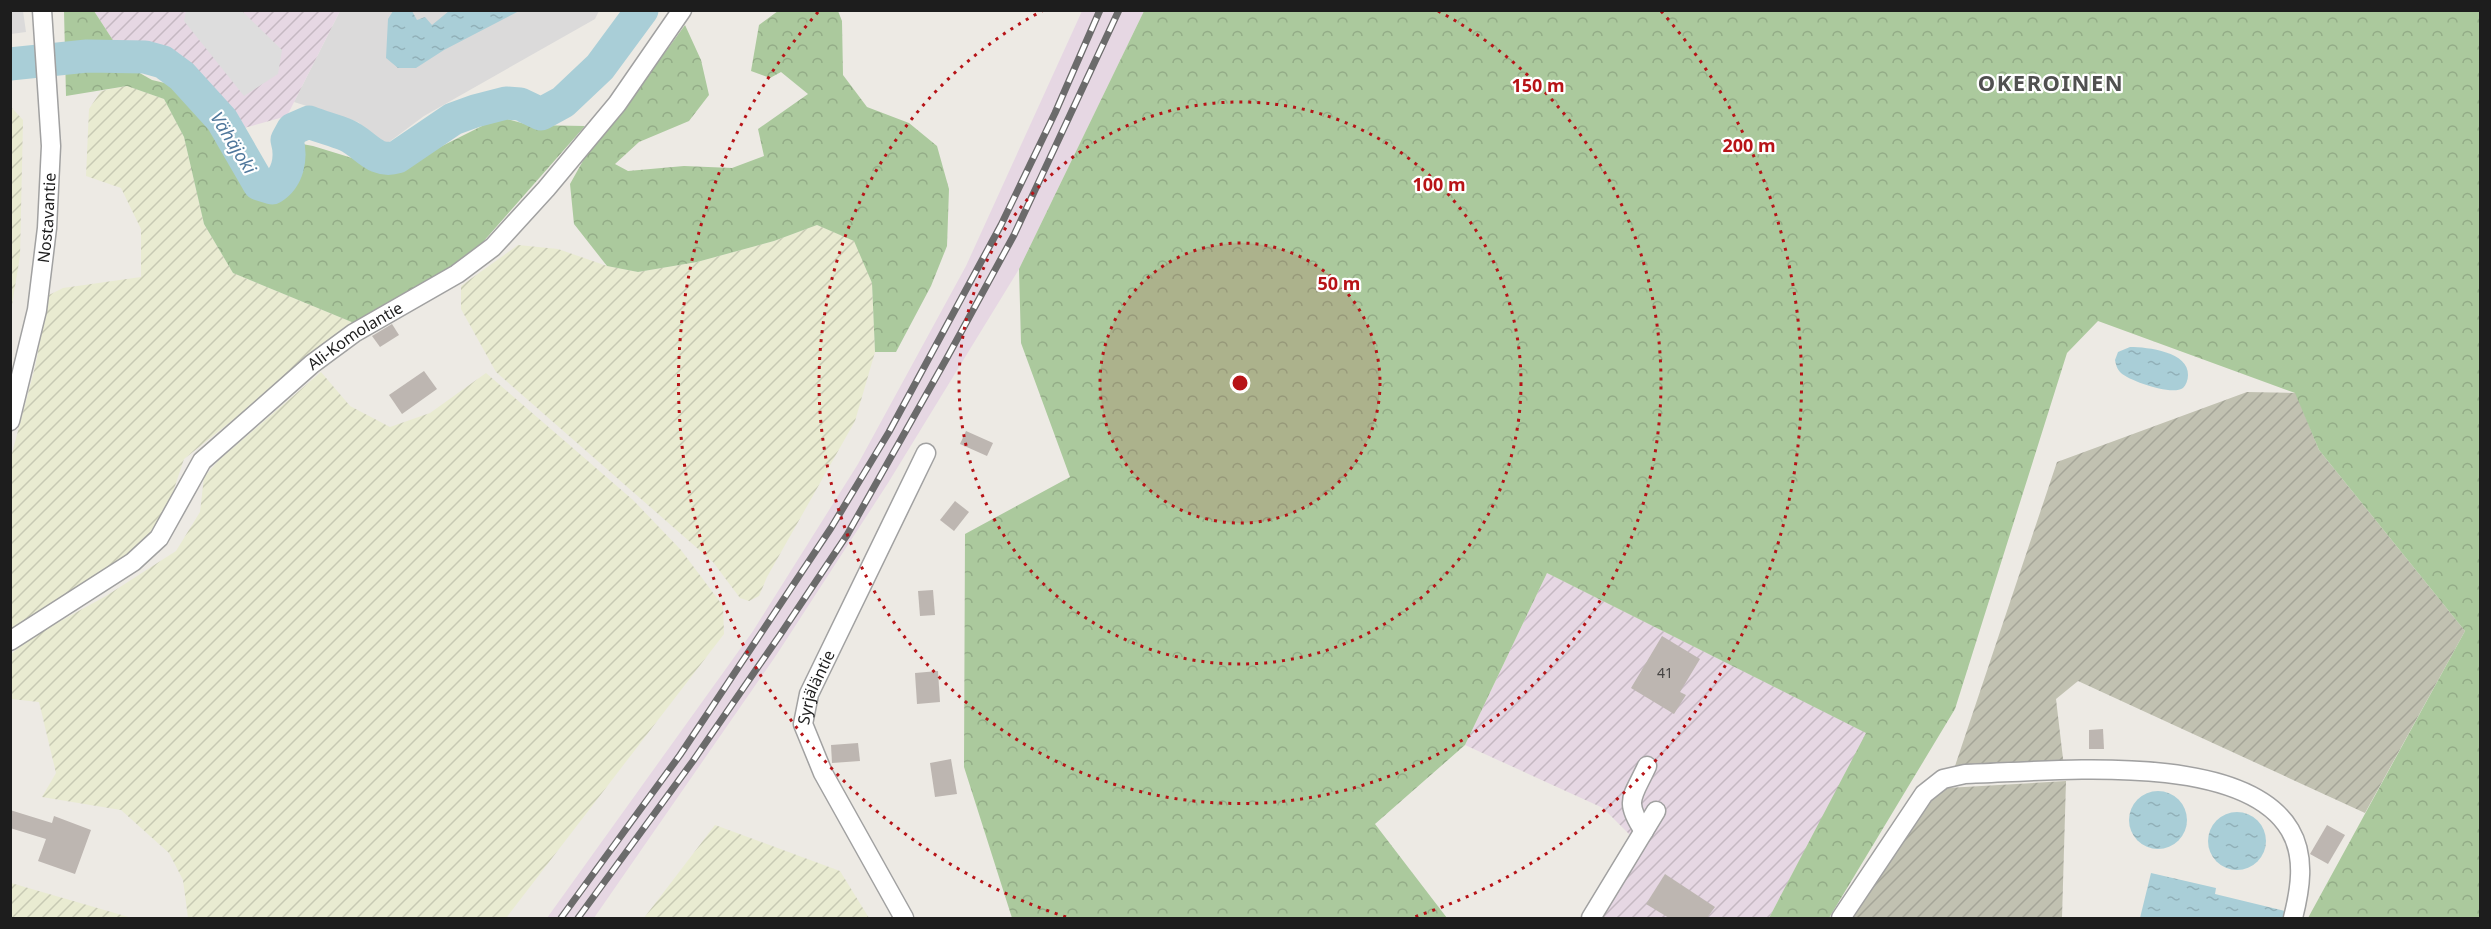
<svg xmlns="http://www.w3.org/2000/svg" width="2491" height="929" font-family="'Noto Sans',sans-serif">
<defs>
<pattern id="industrial-furrows" width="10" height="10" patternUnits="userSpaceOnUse" patternTransform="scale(1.5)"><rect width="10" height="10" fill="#e6d7e3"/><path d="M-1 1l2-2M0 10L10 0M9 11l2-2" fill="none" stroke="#c5b8c2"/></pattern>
<pattern id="construction-furrows" width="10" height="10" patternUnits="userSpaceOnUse" patternTransform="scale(1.5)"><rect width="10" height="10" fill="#c1c1b1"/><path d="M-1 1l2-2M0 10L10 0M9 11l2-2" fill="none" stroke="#a5a598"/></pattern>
<pattern id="farmland-furrows" width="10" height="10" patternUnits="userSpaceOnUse" patternTransform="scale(1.5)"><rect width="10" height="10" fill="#e9ebd1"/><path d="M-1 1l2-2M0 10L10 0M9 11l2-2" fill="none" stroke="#c7c9b3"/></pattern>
<pattern id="forest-crowns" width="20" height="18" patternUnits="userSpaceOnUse" patternTransform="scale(1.5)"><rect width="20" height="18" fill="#abc99d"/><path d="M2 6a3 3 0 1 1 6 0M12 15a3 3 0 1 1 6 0" fill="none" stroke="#93ac87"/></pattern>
<pattern id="water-ripples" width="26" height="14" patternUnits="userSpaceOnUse" patternTransform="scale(1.5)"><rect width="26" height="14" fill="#a9ced7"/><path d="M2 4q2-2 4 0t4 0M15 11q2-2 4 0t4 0" fill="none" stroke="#91b0b8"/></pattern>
</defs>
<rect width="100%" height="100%" fill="#edeae4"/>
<!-- residential -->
<g fill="#dbdada">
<path d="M10 11H23L26 32 11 34Z"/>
<path d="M340 11H599L595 19 424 116 385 145 358 122 294 102Z"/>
</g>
<!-- industrial -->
<g fill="url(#industrial-furrows)">
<path d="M94 11H340L287 116 244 128 163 49 118 48Z"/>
<path d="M1547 573 1867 733 1769 918H1600L1644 849 1603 808 1465 745Z"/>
</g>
<!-- railway -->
<path fill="#e6d7e3" d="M1082 11H1144L1019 269 888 483 777 654 594 918H547L753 631 858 464 966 266Z"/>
<!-- construction -->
<g fill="url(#construction-furrows)">
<path d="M2247 392 2296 393 2319 450 2465 631 2365 813 2078 681 2056 699 2064 767 1953 772 2057 462Z"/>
<path d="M2066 781 2062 918H1853L1928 801 1947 788Z"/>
</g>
<!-- farmland -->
<g fill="url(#farmland-furrows)">
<path d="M127 86 164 99 184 137 204 224 233 273 354 323 184 459 168 507 140 547 11 630V457L35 367 49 295 63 288 141 277V229L121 188 86 176 89 109 101 91Z"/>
<path d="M11 107 23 120 20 256 11 311Z"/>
<path d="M817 225 855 241 872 283 875 352 855 421 767 577 759 596 749 601 740 598 713 562 496 372 461 309V286L518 245 558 249 607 266 638 272 697 262 774 241Z"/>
<path d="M321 372 350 406 390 427 430 413 486 373 633 500 681 550 723 606 724 634 506 918H188L183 880 169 853 121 810 42 797 56 773 39 702 11 699V654L35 635 106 596 176 551 200 512 204 477 220 459Z"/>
<path d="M715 825 840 871 869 918H644Z"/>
<path d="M11 883 132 918H11Z"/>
</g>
<!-- forest -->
<g fill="url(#forest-crowns)">
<path d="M64 11H94L131 68 152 80 169 84 207 121 242 173 260 192 283 190 292 170 297 143 313 146 388 169 424 155 500 117 529 125 585 126 483 242 453 268 354 323 233 273 204 224 184 137 164 99 127 86 66 96Z"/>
<path d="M778 11H838L842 21 843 75 867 107 909 123 937 146 949 189 947 246 931 286 896 352H875L872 283 854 241 817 225 774 241 697 262 638 272 607 266 574 224 570 184 594 141 645 80 685 25 701 60 709 95 689 121 639 142 615 164 628 171 684 166 732 168 764 156 758 129 808 94 781 72 770 78 751 71 759 25Z"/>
<path d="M1144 11H2480V918H2308L2465 631 2319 450 2295 393 2098 321 2067 353 1955 709 1829 918H1769L1866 733 1547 573 1465 745 1375 824 1447 918H1012L964 767 965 534 1070 477 1021 343 1019 269Z"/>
</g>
<!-- parking -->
<path fill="#ddd" d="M186 11H242L282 50 278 74 244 96 184 21Z"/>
<!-- water -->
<g fill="url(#water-ripples)">
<path d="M393 11H412L417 20 425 17 432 25 449 11H519L444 50 416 68H398L386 58 388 19Z"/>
<path d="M2130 347C2148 347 2189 352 2188 375 2188 380 2186 385 2183 388 2172 396 2130 381 2121 373 2117 369 2116 365 2115 360L2118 352Z"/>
<circle cx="2158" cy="820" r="29"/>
<circle cx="2237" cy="841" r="29"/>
<path d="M2151 873 2216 888 2215 894 2285 911 2283 918H2140Z"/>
</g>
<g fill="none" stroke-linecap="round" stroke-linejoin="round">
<!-- river -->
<path stroke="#a9ced7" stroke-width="33" d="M10 64 87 56 145 57 163 62 182 76 222 120 259 184 272 188C288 178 292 158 287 140L293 129 309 122C321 127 334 130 346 135 365 143 374 164 397 157L453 119 475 111 506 103 520 104 541 114 563 102 600 67 642 10"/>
</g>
<!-- building -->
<g fill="#bdb6b1">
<path d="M392 324 399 335 380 347 372 336Z"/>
<path d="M424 371 437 389 402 414 389 395Z"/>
<path d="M966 431 993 443 987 456 960 444Z"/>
<path d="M955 501 969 512 954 531 940 520Z"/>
<path d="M933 590 935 615 920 616 918 591Z"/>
<path d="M1662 636 1700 659 1680 692 1686 695 1674 714 1631 688Z"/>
<path d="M938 671 940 702 917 704 915 673Z"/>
<path d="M2103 729 2104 749H2089V730Z"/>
<path d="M858 743 860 761 832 763 831 745Z"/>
<path d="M951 759 957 794 935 797 930 763Z"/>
<path d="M10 810 52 823 54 816 91 830 75 874 38 861 46 839 10 828Z"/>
<path d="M2327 825 2345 835 2328 864 2310 854Z"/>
<path d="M1665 874 1715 907 1707 918H1669L1646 904Z"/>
</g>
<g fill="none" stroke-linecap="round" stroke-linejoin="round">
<!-- minor casing -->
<g stroke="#a1a1a1" stroke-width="21">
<g id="minor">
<path id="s1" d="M10 421 37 310 47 228 51 146 42 10"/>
<path id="s2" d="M10 641 133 562 159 538 202 461 312 364 354 333 457 274 493 247 546 189 617 104 682 10"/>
<path d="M1644 831C1623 800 1633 797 1647 766"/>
<path id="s3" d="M904 918 823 773 803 724 809 694 926 453"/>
<path d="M1591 918 1656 811"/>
<path d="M1841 918 1924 794 1943 779 1965 774C2046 772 2242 749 2290 830 2306 857 2300 890 2293 918"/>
</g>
</g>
<!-- minor -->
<use href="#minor" stroke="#fff" stroke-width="18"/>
<!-- rail casing -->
<g stroke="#6b6b6b" stroke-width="7">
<g id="rail">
<path d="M561 918 680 755 831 528 889 432 1001 225 1055 113 1100 10"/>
<path d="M578 918 693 761 780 635 847 535 948 356 1014 235 1119 10"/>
</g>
</g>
<!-- rail -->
<use href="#rail" stroke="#fff" stroke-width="4.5" stroke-dasharray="14" stroke-linecap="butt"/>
</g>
<!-- distance rings -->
<circle cx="1240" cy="383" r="140" fill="#b71317" fill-opacity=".12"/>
<g fill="none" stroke="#b71317" stroke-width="3" stroke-dasharray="3 6">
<circle cx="1240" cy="383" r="140"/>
<circle cx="1240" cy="383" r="281"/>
<path d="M1438 11A421 421 0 1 1 1042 11"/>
<path d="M1066 917A562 562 0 0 1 819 11M1661 11A562 562 0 0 1 1414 917"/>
</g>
<g text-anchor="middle" stroke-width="4.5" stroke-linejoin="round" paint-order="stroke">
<!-- number labels -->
<g font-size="14" fill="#454342">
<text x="1665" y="678">41</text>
</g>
<!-- street labels -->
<g font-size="16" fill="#1d1d1d" stroke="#fff">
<text dy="6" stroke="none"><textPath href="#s1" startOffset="207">Nostavantie</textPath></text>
<text dy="6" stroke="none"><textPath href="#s2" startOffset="468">Ali-Komolantie</textPath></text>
<text dy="6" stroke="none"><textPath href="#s3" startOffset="258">Syrjäläntie</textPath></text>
</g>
<!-- water labels -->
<g font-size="18" font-style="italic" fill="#50789c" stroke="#fff">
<text transform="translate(233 143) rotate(58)" y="6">Vähäjoki</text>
</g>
<!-- district labels -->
<g font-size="22" font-weight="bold" letter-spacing="1.5" fill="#505050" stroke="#fff">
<text x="2051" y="91">OKEROINEN</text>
</g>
</g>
<circle cx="1240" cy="383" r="9" fill="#b71317" stroke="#fff" stroke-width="3"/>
<g font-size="18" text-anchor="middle" font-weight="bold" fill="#b71317" stroke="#fff" stroke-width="4.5" stroke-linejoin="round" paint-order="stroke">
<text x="1538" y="92">150 m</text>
<text x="1749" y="152">200 m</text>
<text x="1439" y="191">100 m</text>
<text x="1339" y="290">50 m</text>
</g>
<!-- border -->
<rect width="2491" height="929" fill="none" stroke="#1d1d1d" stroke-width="24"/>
</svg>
